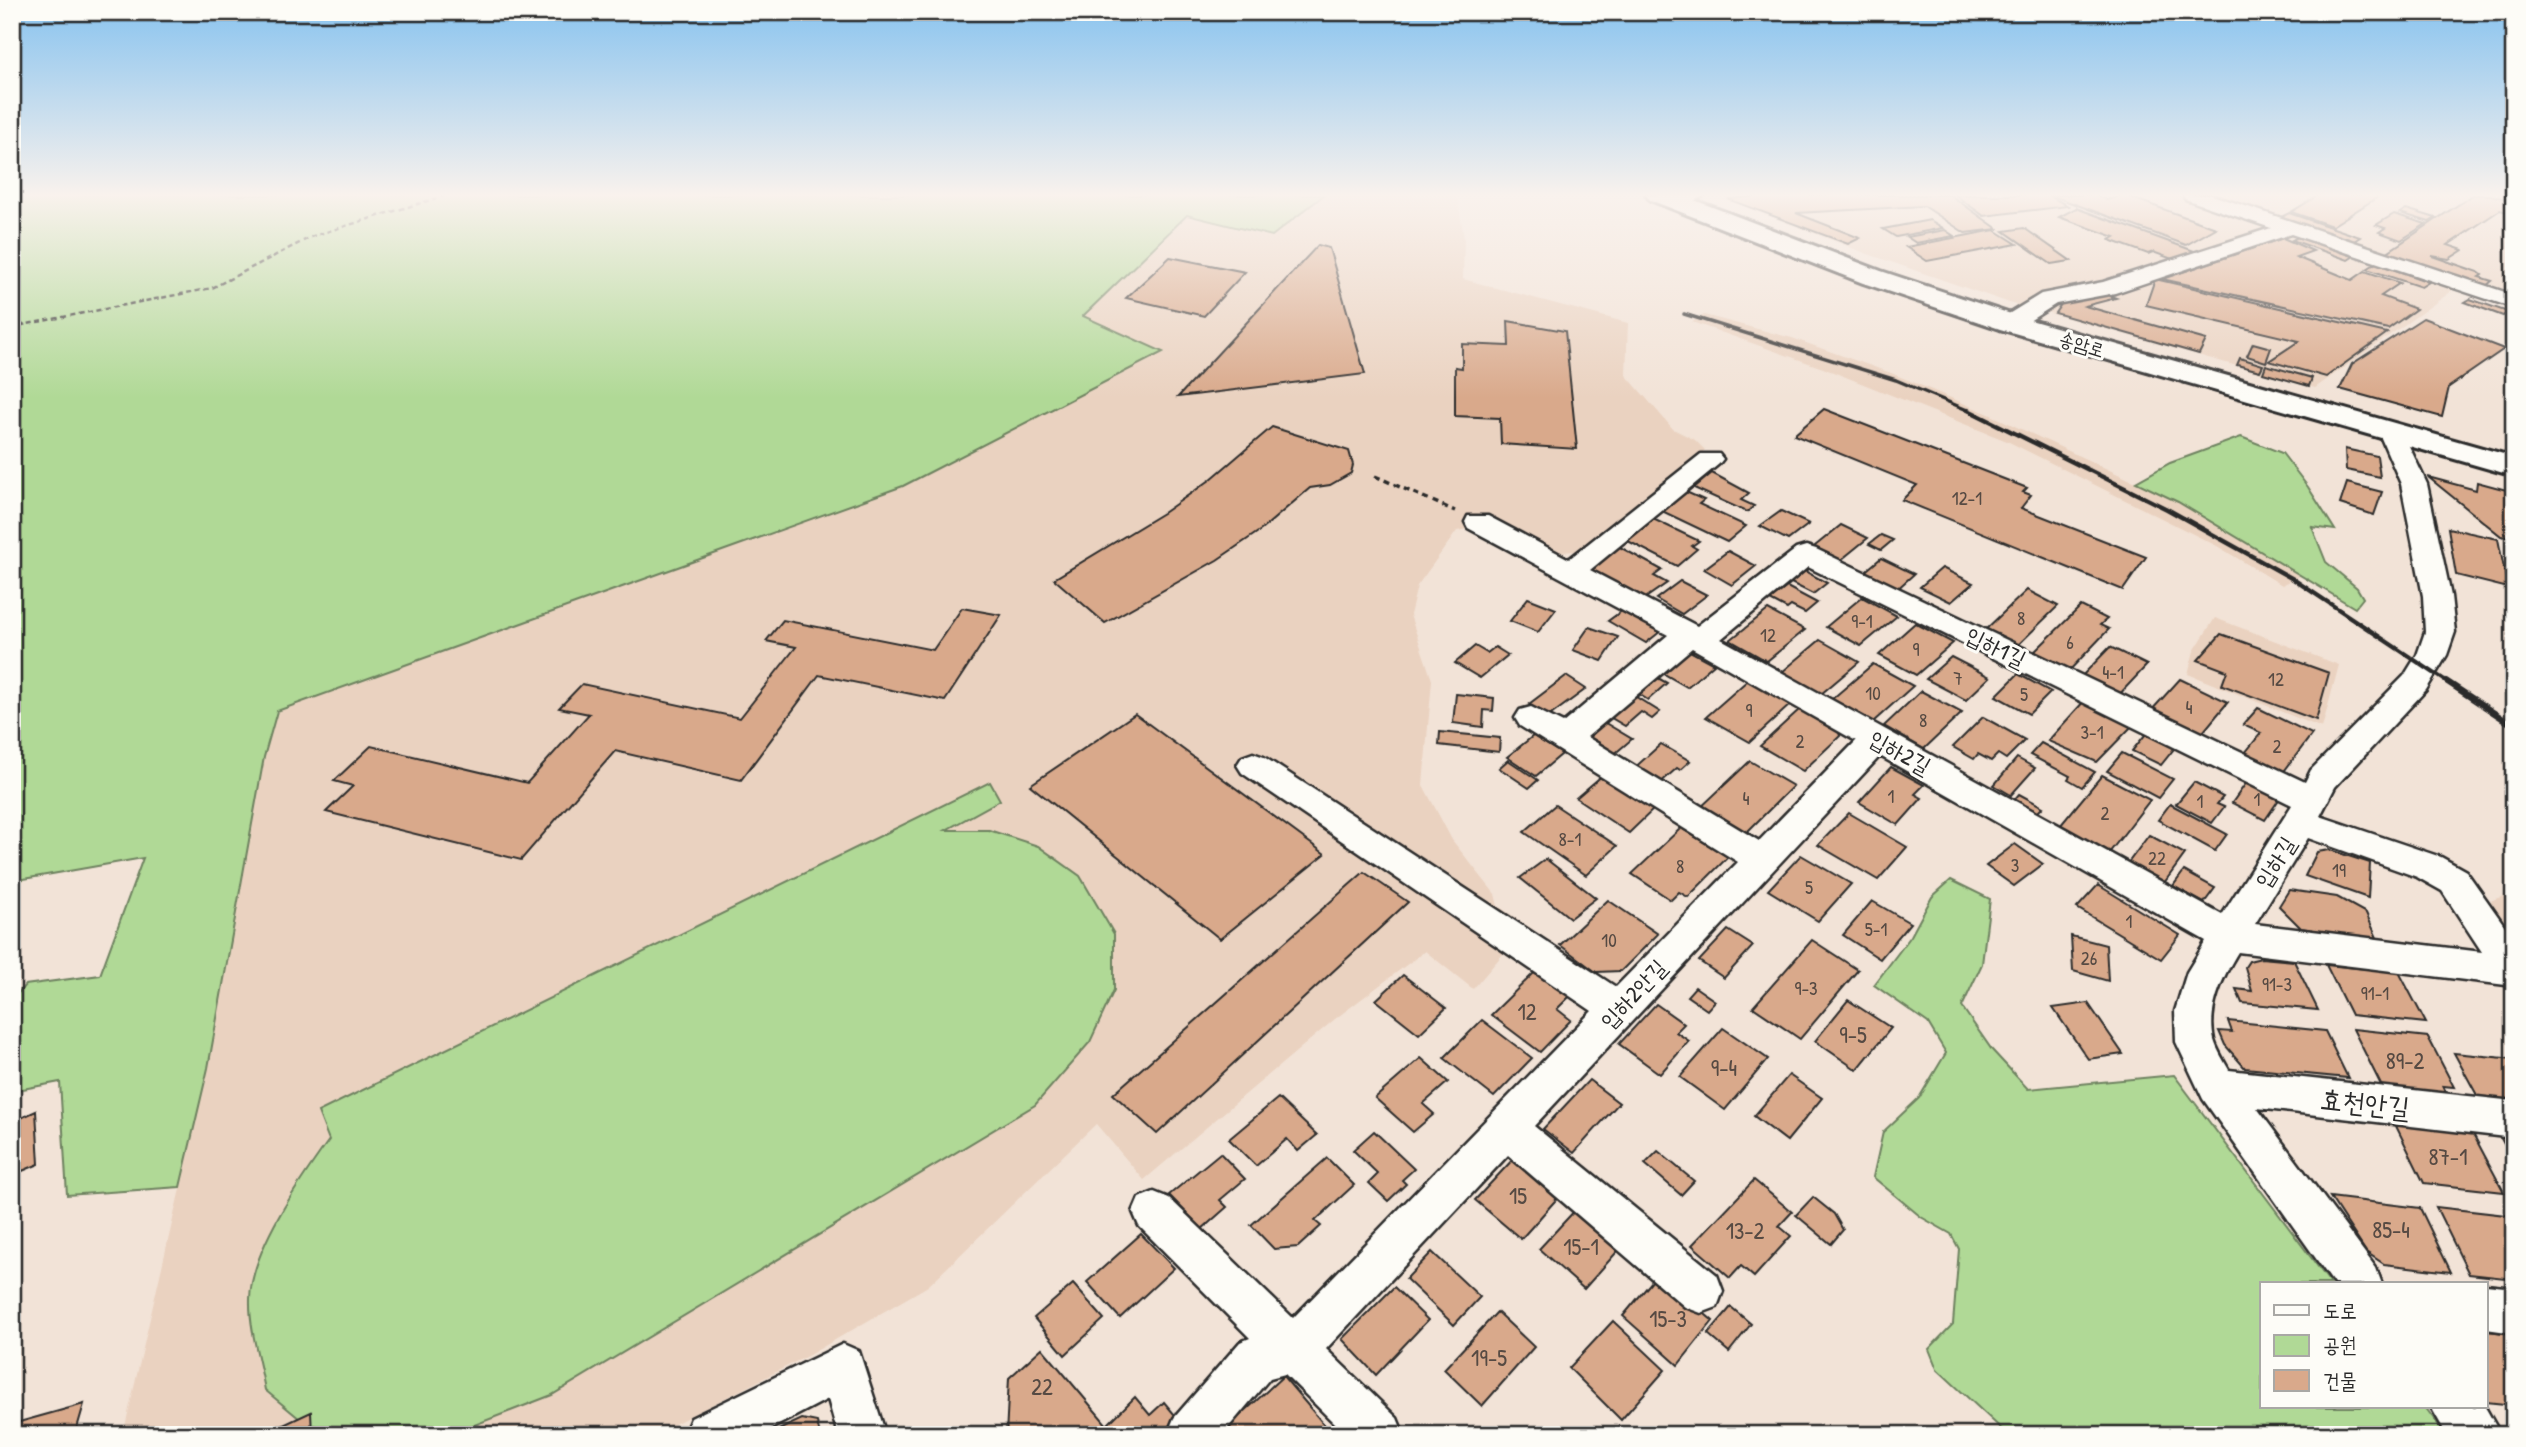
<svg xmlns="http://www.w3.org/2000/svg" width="2526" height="1447" font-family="'Patrick Hand','Poor Story',sans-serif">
<rect width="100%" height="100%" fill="#f2e3d7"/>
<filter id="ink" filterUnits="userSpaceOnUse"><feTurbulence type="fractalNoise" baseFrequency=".0143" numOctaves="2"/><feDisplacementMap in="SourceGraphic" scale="14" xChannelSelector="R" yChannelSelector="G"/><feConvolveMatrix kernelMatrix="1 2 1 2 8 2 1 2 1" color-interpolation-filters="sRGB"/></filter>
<g filter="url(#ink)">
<!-- built -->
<g fill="#ead2c0">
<path d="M1324 195H1457L1464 238 1463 279 1628 323 1626 375 1673 429 1695 440 1705 450 1646 495 1583 551 1555 552 1484 514 1472 528 1457 531 1417 586 1410 615 1432 680 1423 785 1452 840 1495 894 1498 906 1532 929 1509 947 1473 989 1425 951 1335 1019 1144 1180 1096 1124 928 1286 809 1355 653 1435H123L208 1068 264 757 277 711 903 486 1162 352 1083 316 1187 215 1272 236Z"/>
<path d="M1732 195H2181L2267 224 2270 230 2024 308 1865 253 1724 199Z"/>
<path d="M2209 195H2514V290L2507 295Z"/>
<path d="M2291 233 2455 289 2315 388 2046 312 2057 301Z"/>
<path d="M1704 315 1792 338 1891 373 1989 414 2178 502 2302 575 2282 585 2217 546 2007 441 1823 368 1692 322Z"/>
<path d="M2215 618 2339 665 2322 728 2188 674 2194 651Z"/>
<path d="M2514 892V938L2490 901Z"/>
</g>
<!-- green -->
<g fill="#b0d996" stroke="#6e8260" stroke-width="2">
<path d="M12 195H1324L1272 236 1187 215 1083 316 1163 352 903 486 277 711 264 757 208 1068 180 1187 67 1195 60 1082 12 1091V1000L25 985 100 975 143 858 12 881Z"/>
<path d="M2241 437 2282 453 2308 487 2335 530 2312 527 2326 562 2357 588 2363 598 2355 608 2178 502 2136 482 2170 463Z"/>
<path d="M990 782 1000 800 946 830H989L1038 846 1080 876 1114 934V990L1090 1042 1035 1105 552 1395 459 1431 364 1435 306 1424 265 1390C260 1361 249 1328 250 1299 251 1250 301 1179 329 1140L318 1112Z"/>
<path d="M1951 880 1990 899 1982 964 1962 1007 1992 1050 2028 1089 2174 1075 2331 1284H2262V1407H2425L2443 1431 2431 1435H2008L1937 1369 1929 1349 1953 1324 1959 1249 1951 1234 1921 1217 1873 1177 1883 1132 1919 1098 1946 1053 1928 1023 1874 985 1911 936 1932 897Z"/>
</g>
<!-- building -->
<g fill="#d9a98b" stroke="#2b2b2b" stroke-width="2">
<path d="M1950 195 1998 229 1965 233 1924 206 1796 213 1860 238 1848 244 1728 199 1772 195Z"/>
<path d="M1955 195H2048L2068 206 1984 216Z"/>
<path d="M2050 195H2094L2107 200 2124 195 2216 228 2186 245Z"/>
<path d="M2319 195H2381L2332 226 2291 212Z"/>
<path d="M2473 195H2491L2514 201V214L2500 210 2448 245 2463 250 2449 259 2432 256 2478 272 2482 275 2479 277 2492 281 2485 287 2386 253Z"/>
<path d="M2076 208 2197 252 2175 260 2153 252 2148 254 2110 240 2115 237 2059 217Z"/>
<path d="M2406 209 2436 218 2429 222 2400 213Z"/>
<path d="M2289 213 2360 237 2351 243 2279 218Z"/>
<path d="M2394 214 2426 224 2401 240 2379 232 2385 228 2376 225Z"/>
<path d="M1930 220 1943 228 1896 237 1883 229Z"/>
<path d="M2024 228 2071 261 2051 264 2004 231Z"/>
<path d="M1945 230 1954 236 1916 243 1907 237Z"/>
<path d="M1995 230 2017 244 1927 261 1906 247Z"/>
<path d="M2298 237 2354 256 2348 260 2292 240Z"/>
<path d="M2283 238 2313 251 2296 257 2352 280 2365 271 2400 283 2381 296 2416 309 2388 329 2162 279Z"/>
<path d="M1318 245 1329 248 1365 374 1178 397Z"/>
<path d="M1170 257 1245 272 1204 316 1126 298Z"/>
<path d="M2376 263 2429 282 2421 287 2367 269Z"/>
<path d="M2155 279 2387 333 2326 377 2269 361 2299 341 2146 305Z"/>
<path d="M2101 293 2116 298 2085 306 2206 340 2199 354 2055 313 2064 300Z"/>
<path d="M2470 299 2508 312 2503 316 2465 302Z"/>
<path d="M2423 318 2504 349 2449 387 2442 417 2340 389 2352 364Z"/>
<path d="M1508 321 1565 331 1577 449 1501 444 1500 418 1455 416V367L1462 368V344L1509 346Z"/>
<path d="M2253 343 2271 348 2266 362 2247 356Z"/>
<path d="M2240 358 2263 365 2260 371 2237 365Z"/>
<path d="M2266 365 2312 378 2309 386 2263 373Z"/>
<path d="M1824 409 2027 488 2023 492 2031 495 2021 508 2146 557 2123 590 1902 500 1917 485 1794 435Z"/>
<path d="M1272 427 1349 451 1353 465 1351 473 1330 485 1310 488 1261 530 1217 560 1105 623 1054 579 1163 513 1210 480Z"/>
<path d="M2345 449 2377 456 2380 477 2346 470Z"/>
<path d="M1712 473 1749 493 1741 500 1754 506 1747 512 1694 488Z"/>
<path d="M2428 477 2476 490 2477 482 2514 492V538L2501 536Z"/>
<path d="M2347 483 2382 492 2374 515 2340 504Z"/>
<path d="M1686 492 1704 500 1699 504 1746 526 1727 542 1662 511Z"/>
<path d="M1781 511 1809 524 1788 540 1760 526Z"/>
<path d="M1651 518 1699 541 1692 546 1697 549 1677 566 1624 539Z"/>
<path d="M1841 525 1868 538 1836 564 1810 550Z"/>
<path d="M2448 528 2498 539 2508 588 2456 575Z"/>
<path d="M1881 535 1893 540 1881 550 1869 544Z"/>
<path d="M1618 546 1662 570 1654 576 1667 583 1644 599 1592 570 1590 565Z"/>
<path d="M1728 551 1756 566 1732 585 1704 569Z"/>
<path d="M1881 558 1914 574 1895 591 1862 574Z"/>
<path d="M1942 568 1973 583 1951 602 1920 587Z"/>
<path d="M1803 570 1827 583 1813 594 1789 582Z"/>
<path d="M1680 581 1707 595 1682 614 1656 599Z"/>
<path d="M1787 587 1817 603 1805 613 1791 606 1787 609 1770 600Z"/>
<path d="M2027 590 2058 606 2016 647 1984 631Z"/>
<path d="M1862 597 1897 616 1861 646 1826 627Z"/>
<path d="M1528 598 1556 609 1538 632 1510 621Z"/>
<path d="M2081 606 2107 619 2100 625 2109 629 2067 673 2031 655Z"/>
<path d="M962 608 1001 615 945 701 819 675 741 780 615 751 521 860 326 812 353 786 334 781 371 746 527 783 589 714 559 708 582 684 740 718 796 647 766 641 783 620 933 650Z"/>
<path d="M1623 610 1661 631 1646 643 1608 621Z"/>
<path d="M1768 610 1805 630 1767 661 1730 640Z"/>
<path d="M1915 623 1953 643 1916 675 1879 655Z"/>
<path d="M1589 627 1618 637 1602 661 1573 650Z"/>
<path d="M2221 634 2329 673 2316 720 2222 685 2227 671 2198 660Z"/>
<path d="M1820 640 1859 662 1821 694 1782 672Z"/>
<path d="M1475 646 1487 653 1495 647 1508 655 1480 678 1455 663Z"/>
<path d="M2110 647 2147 665 2116 698 2079 679Z"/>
<path d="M1688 650 1714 664 1687 687 1661 672Z"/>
<path d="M1951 657 1990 677 1966 700 1926 679Z"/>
<path d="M1873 664 1913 686 1873 722 1832 699Z"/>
<path d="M2018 674 2051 692 2029 714 1996 696Z"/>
<path d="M1566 676 1586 689 1548 717 1529 704Z"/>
<path d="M1656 677 1667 683 1648 700 1637 693Z"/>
<path d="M2180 679 2228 702 2199 737 2150 712Z"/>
<path d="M1748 680 1791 704 1750 742 1706 717Z"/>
<path d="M1921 691 1962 713 1924 749 1884 726Z"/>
<path d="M1456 694 1494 698 1493 711 1484 710 1483 727 1453 723Z"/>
<path d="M1633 695 1660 712 1652 719 1641 712 1625 726 1608 716Z"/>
<path d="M2085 700 2134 724 2097 762 2048 741Z"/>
<path d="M1801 708 1838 729 1840 736 1803 771 1760 746Z"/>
<path d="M2258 708 2312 734 2279 778 2241 758 2261 733 2243 725Z"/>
<path d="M1135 714 1325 854 1220 939 1030 785Z"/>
<path d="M1983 717 2025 740 2006 759 1998 754 1991 761 1978 754 1974 759 1953 747Z"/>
<path d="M1602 721 1632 739 1612 756 1582 738Z"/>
<path d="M2149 730 2177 745 2161 765 2132 751Z"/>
<path d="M1440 732 1500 738 1499 752 1439 745Z"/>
<path d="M1533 736 1562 754 1536 776 1507 757Z"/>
<path d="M2041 743 2095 772 2082 787 2068 779 2070 776 2030 755Z"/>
<path d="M1661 744 1690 761 1680 770 1677 768 1657 786 1632 770Z"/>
<path d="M2122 753 2173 779 2158 798 2107 771Z"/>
<path d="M2017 758 2035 768 2011 795 1994 785Z"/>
<path d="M1508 760 1538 780 1529 788 1499 768Z"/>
<path d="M1750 761 1793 786 1743 836 1699 809Z"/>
<path d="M1891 767 1924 785 1915 794 1922 798 1898 825 1859 802Z"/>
<path d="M1604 774 1656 807 1629 833 1576 798Z"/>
<path d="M2102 775 2150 800 2109 853 2060 826Z"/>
<path d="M2249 779 2282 795 2265 820 2232 803Z"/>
<path d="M2194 782 2223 797 2217 804 2224 807 2212 823 2176 804Z"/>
<path d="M2019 794 2043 807 2037 813 2014 800Z"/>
<path d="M2170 804 2227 834 2215 851 2158 820Z"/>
<path d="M1555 805 1617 846 1586 875 1524 832Z"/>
<path d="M1849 813 1907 847 1878 880 1818 845Z"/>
<path d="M1681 828 1728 857 1688 897 1679 892 1671 900 1632 874Z"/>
<path d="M2149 835 2185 854 2164 883 2128 863Z"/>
<path d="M2015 844 2043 864 2014 886 1986 866Z"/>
<path d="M2330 850 2370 863 2368 898 2305 876 2317 852Z"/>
<path d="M1801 855 1851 884 1818 921 1768 890Z"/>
<path d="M1546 859 1596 898 1570 918 1520 878Z"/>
<path d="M2184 871 2215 888 2204 903 2173 886Z"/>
<path d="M1364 872 1408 902 1157 1134 1113 1094Z"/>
<path d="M2098 885 2180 935 2161 959 2077 908Z"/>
<path d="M2289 890 2337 897 2366 913 2378 940 2301 928 2279 906Z"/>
<path d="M1608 900 1658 934 1621 971 1596 972 1560 945Z"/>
<path d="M1872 901 1910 923 1880 959 1843 935Z"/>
<path d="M1728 930 1753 946 1724 978 1699 961Z"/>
<path d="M2071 936 2106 945 2108 981 2073 971Z"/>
<path d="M1812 940 1858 970 1800 1039 1753 1007Z"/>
<path d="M2261 958 2294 961 2318 1010 2242 1003 2236 989 2252 991 2245 967 2249 961Z"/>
<path d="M2326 965 2399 972 2426 1023 2351 1015Z"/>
<path d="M1536 971 1570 996 1557 1009 1571 1020 1540 1052 1491 1015Z"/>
<path d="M1403 975 1446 1008 1419 1034 1376 1000Z"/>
<path d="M1695 987 1715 1001 1707 1010 1687 996Z"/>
<path d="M1848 1000 1891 1028 1857 1070 1815 1041Z"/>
<path d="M2088 1003 2123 1054 2088 1059 2053 1008Z"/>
<path d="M1656 1004 1684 1024 1676 1032 1689 1041 1660 1074 1619 1044Z"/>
<path d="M1482 1020 1532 1058 1494 1097 1444 1058Z"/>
<path d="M2228 1021 2325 1031 2348 1078 2245 1068 2225 1045 2219 1031 2232 1032Z"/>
<path d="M1723 1028 1768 1059 1725 1110 1680 1077Z"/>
<path d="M2353 1029 2428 1037 2454 1087 2443 1086 2447 1094 2382 1087Z"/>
<path d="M2454 1053 2514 1059V1101L2478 1097Z"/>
<path d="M1421 1058 1448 1082 1423 1104 1434 1114 1413 1132 1375 1098Z"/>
<path d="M1789 1075 1822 1098 1787 1141 1754 1116Z"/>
<path d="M1589 1080 1619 1103 1574 1153 1543 1129Z"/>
<path d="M1278 1098 1317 1135 1298 1151 1287 1139 1256 1166 1229 1139Z"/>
<path d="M36 1111 39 1164 15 1174 16 1215 12 1216V1122Z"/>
<path d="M2395 1124 2472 1132 2504 1192 2424 1183Z"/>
<path d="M1374 1131 1414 1169 1402 1180 1406 1184 1388 1201 1369 1183 1378 1174 1353 1150Z"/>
<path d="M2499 1135 2514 1137V1162Z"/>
<path d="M1658 1151 1694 1181 1681 1195 1645 1164Z"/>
<path d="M1220 1153 1245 1179 1220 1200 1227 1207 1202 1229 1169 1195Z"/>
<path d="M1517 1155 1562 1193 1521 1239 1475 1200Z"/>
<path d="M1327 1158 1354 1185 1315 1221 1321 1226 1298 1247 1274 1249 1251 1225Z"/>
<path d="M1754 1180 1792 1212 1779 1226 1791 1236 1754 1277 1741 1266 1730 1278 1692 1245Z"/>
<path d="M1813 1197 1834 1214 1843 1230 1831 1244 1796 1215Z"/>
<path d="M2330 1197 2420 1208 2451 1272 2384 1264 2366 1252Z"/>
<path d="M1579 1206 1623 1245 1584 1289 1539 1249Z"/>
<path d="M2436 1207 2514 1216V1279L2469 1274Z"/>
<path d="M1141 1234 1174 1268 1120 1318 1087 1282Z"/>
<path d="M1432 1252 1480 1297 1454 1325 1406 1279Z"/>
<path d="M1658 1274 1713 1321 1678 1365 1623 1316Z"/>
<path d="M1073 1284 1104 1319 1065 1355 1034 1318Z"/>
<path d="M1394 1287 1428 1320 1376 1375 1342 1339Z"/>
<path d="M1731 1307 1751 1324 1729 1352 1708 1334Z"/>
<path d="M1497 1312 1534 1347 1482 1406 1444 1369Z"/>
<path d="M1613 1321 1665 1370 1621 1420 1569 1368Z"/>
<path d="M2486 1331 2514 1334V1405L2486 1402Z"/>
<path d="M1042 1348 1107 1425 1135 1397 1150 1415 1164 1402 1180 1421 1166 1435H1006L1009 1378Z"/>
<path d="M1283 1376 1333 1435H1219Z"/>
<path d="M84 1404 75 1435H12V1424Z"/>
<path d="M311 1412 312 1435H262Z"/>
<path d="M802 1419 817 1422 820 1435H768Z"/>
</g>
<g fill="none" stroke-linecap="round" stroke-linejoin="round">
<!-- minor casing -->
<g stroke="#2b2b2b" stroke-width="5">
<g id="minor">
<path d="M1677 195H1705L1684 206H1670L1667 202Z"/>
<path d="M2183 195H2212L2514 295V308L2291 234 2115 293 2056 304 2018 328H2002L1999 323 2002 318 2041 294 2103 282 2271 228 2185 199Z"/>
<path d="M2390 424 2399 426 2402 431 2427 484 2451 596 2455 632 2447 655 2426 690 2335 787 2320 816 2441 857 2466 871 2514 939V986L2238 952C2222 978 2207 1009 2214 1040 2217 1050 2224 1061 2229 1070L2514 1101V1138L2257 1108 2376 1268 2382 1284H2334L2203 1099 2176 1042 2175 1011 2187 972 2206 941 1880 756 1534 1126 1717 1275 1723 1291 1717 1307 1701 1313 1685 1307 1508 1155 1326 1349 1397 1418 1404 1435H1346L1285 1374 1270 1378 1222 1435H1167L1174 1418 1240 1342 1250 1338 1139 1226 1133 1212 1139 1198 1154 1192 1169 1198 1293 1318 1592 1011 1242 773 1237 765 1242 757 1253 753 1264 757 1616 987 1738 862 1520 726 1515 718 1520 710 1531 707 1563 723 1668 635 1468 528 1465 522 1468 516H1488L1569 559 1701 454H1719L1723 459 1719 464 1590 570 1697 626 1796 549 1806 546 1816 549 2305 782 2311 770 2404 676 2417 655 2425 632 2423 596 2401 484 2378 431 2381 426ZM1808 567 2292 805 2222 915 1721 639ZM1692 648 1856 741 1759 841 1587 737ZM2308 838 2417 877 2442 891 2482 952 2255 924Z"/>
<path d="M2486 1285 2514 1288V1333L2486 1329Z"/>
<path d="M843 1344 859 1351 886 1435H838L828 1399 759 1435H684L691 1418Z"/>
<path d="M2431 1407H2485L2501 1435H2447Z"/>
</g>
</g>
<!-- major casing -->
<g stroke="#2b2b2b" stroke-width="6">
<path id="major" d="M1646 195H1681L1881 271 2020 317 2514 457V476L2000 329 1863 283 1650 200Z"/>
</g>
<!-- path-far1 -->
<path stroke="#2b2b2b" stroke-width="2.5" stroke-dasharray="5 3.5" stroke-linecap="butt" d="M12 327 212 288 313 236 447 195"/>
<!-- path -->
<path stroke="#2b2b2b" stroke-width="3.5" stroke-dasharray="6 4.5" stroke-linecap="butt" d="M1375 476 1455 511"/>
<!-- minor -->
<use href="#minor" fill="#fdfcf7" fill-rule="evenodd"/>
<!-- major -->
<use href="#major" fill="#fdfcf7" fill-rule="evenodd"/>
<!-- rail-far2 -->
<path stroke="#2b2b2b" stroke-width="3.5" d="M1684 314 1896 380 1972 412"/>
<!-- rail-far1 -->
<path stroke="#2b2b2b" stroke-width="4.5" d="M1968 410 2167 509 2293 579 2449 683"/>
<!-- rail -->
<path stroke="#2b2b2b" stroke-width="6" d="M2446 681 2514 726"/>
</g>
</g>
<!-- sky -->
<linearGradient id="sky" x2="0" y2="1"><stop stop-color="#88c3ef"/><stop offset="0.49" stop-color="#f9f2ed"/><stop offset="1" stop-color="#f9f2ed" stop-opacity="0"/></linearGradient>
<rect width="2526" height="398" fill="url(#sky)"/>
<g text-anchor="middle" stroke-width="6" stroke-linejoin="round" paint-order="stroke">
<!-- far-street labels -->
<g font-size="19" fill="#2b2b2b" stroke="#fdfcf7">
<text transform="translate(2082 344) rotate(17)" y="7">송암로</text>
</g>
<!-- number labels -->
<g font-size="19" fill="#564a43">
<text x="1967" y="505">12-1</text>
<text x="2021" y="625">8</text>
<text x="1862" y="628">9-1</text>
<text x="1768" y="642">12</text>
<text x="2070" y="649">6</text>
<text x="1916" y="656">9</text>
<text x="2113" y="679">4-1</text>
<text x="1958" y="685">7</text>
<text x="2276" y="686">12</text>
<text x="1873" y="700">10</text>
<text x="2024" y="701">5</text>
<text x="2189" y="714">4</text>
<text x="1749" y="717">9</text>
<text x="1923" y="727">8</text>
<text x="2092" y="739">3-1</text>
<text x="1800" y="748">2</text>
<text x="2277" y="753">2</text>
<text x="1891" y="803">1</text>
<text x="1746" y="805">4</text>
<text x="2257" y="806">1</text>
<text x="2200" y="808">1</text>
<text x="2105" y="820">2</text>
<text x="1570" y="846">8-1</text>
<text x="2157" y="865">22</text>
<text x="2015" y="872">3</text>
<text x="1680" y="873">8</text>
<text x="2339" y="877">19</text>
<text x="1809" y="894">5</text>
<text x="2129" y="928">1</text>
<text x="1876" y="936">5-1</text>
<text x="1609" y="947">10</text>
<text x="2089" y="965">26</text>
<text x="2277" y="991">91-3</text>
<text x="1806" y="995">9-3</text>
<text x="2375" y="1000">91-1</text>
</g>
<!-- street labels -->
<g font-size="23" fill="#2b2b2b" stroke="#fdfcf7">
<text transform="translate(1996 647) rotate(26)" y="8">입하1길</text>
<text transform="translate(1900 752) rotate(29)" y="8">입하2길</text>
<text transform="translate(2275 862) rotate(-58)" y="8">입하길</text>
<text transform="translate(1633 994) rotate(-47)" y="8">입하2안길</text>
</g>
<!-- near-number labels -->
<g font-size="23" fill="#564a43">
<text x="1527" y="1020">12</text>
<text x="1853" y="1043">9-5</text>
<text x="2405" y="1069">89-2</text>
<text x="1724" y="1076">9-4</text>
<text x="2448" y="1165">87-1</text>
<text x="1518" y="1204">15</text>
<text x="2391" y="1238">85-4</text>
<text x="1745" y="1239">13-2</text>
<text x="1581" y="1255">15-1</text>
<text x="1668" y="1327">15-3</text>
<text x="1489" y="1366">19-5</text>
<text x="1042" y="1395">22</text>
</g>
<!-- near-street labels -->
<g font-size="28" fill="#2b2b2b" stroke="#fdfcf7">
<text transform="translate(2365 1103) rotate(6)" y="10">효천안길</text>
</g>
</g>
<!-- margin -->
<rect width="2526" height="1447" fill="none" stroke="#fdfcf7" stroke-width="42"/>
<rect x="21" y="21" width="2484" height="1405" fill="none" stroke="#2b2b2b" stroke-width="2.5" filter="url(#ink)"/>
<!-- legend -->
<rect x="2260" y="1282" width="228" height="126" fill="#fdfcf7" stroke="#a9a8a5" stroke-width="2"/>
<rect x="2274" y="1305" width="35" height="10" fill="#fdfcf7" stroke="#a9a8a5" stroke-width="2"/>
<text x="2323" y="1318" font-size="21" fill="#2b2b2b">도로</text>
<rect x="2274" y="1335" width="35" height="21" fill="#b0d996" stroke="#a9a8a5" stroke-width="2"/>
<text x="2323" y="1352" font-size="21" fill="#2b2b2b">공원</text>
<rect x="2274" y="1370" width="35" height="21" fill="#d9a98b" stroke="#a9a8a5" stroke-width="2"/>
<text x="2323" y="1388" font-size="21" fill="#2b2b2b">건물</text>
</svg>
